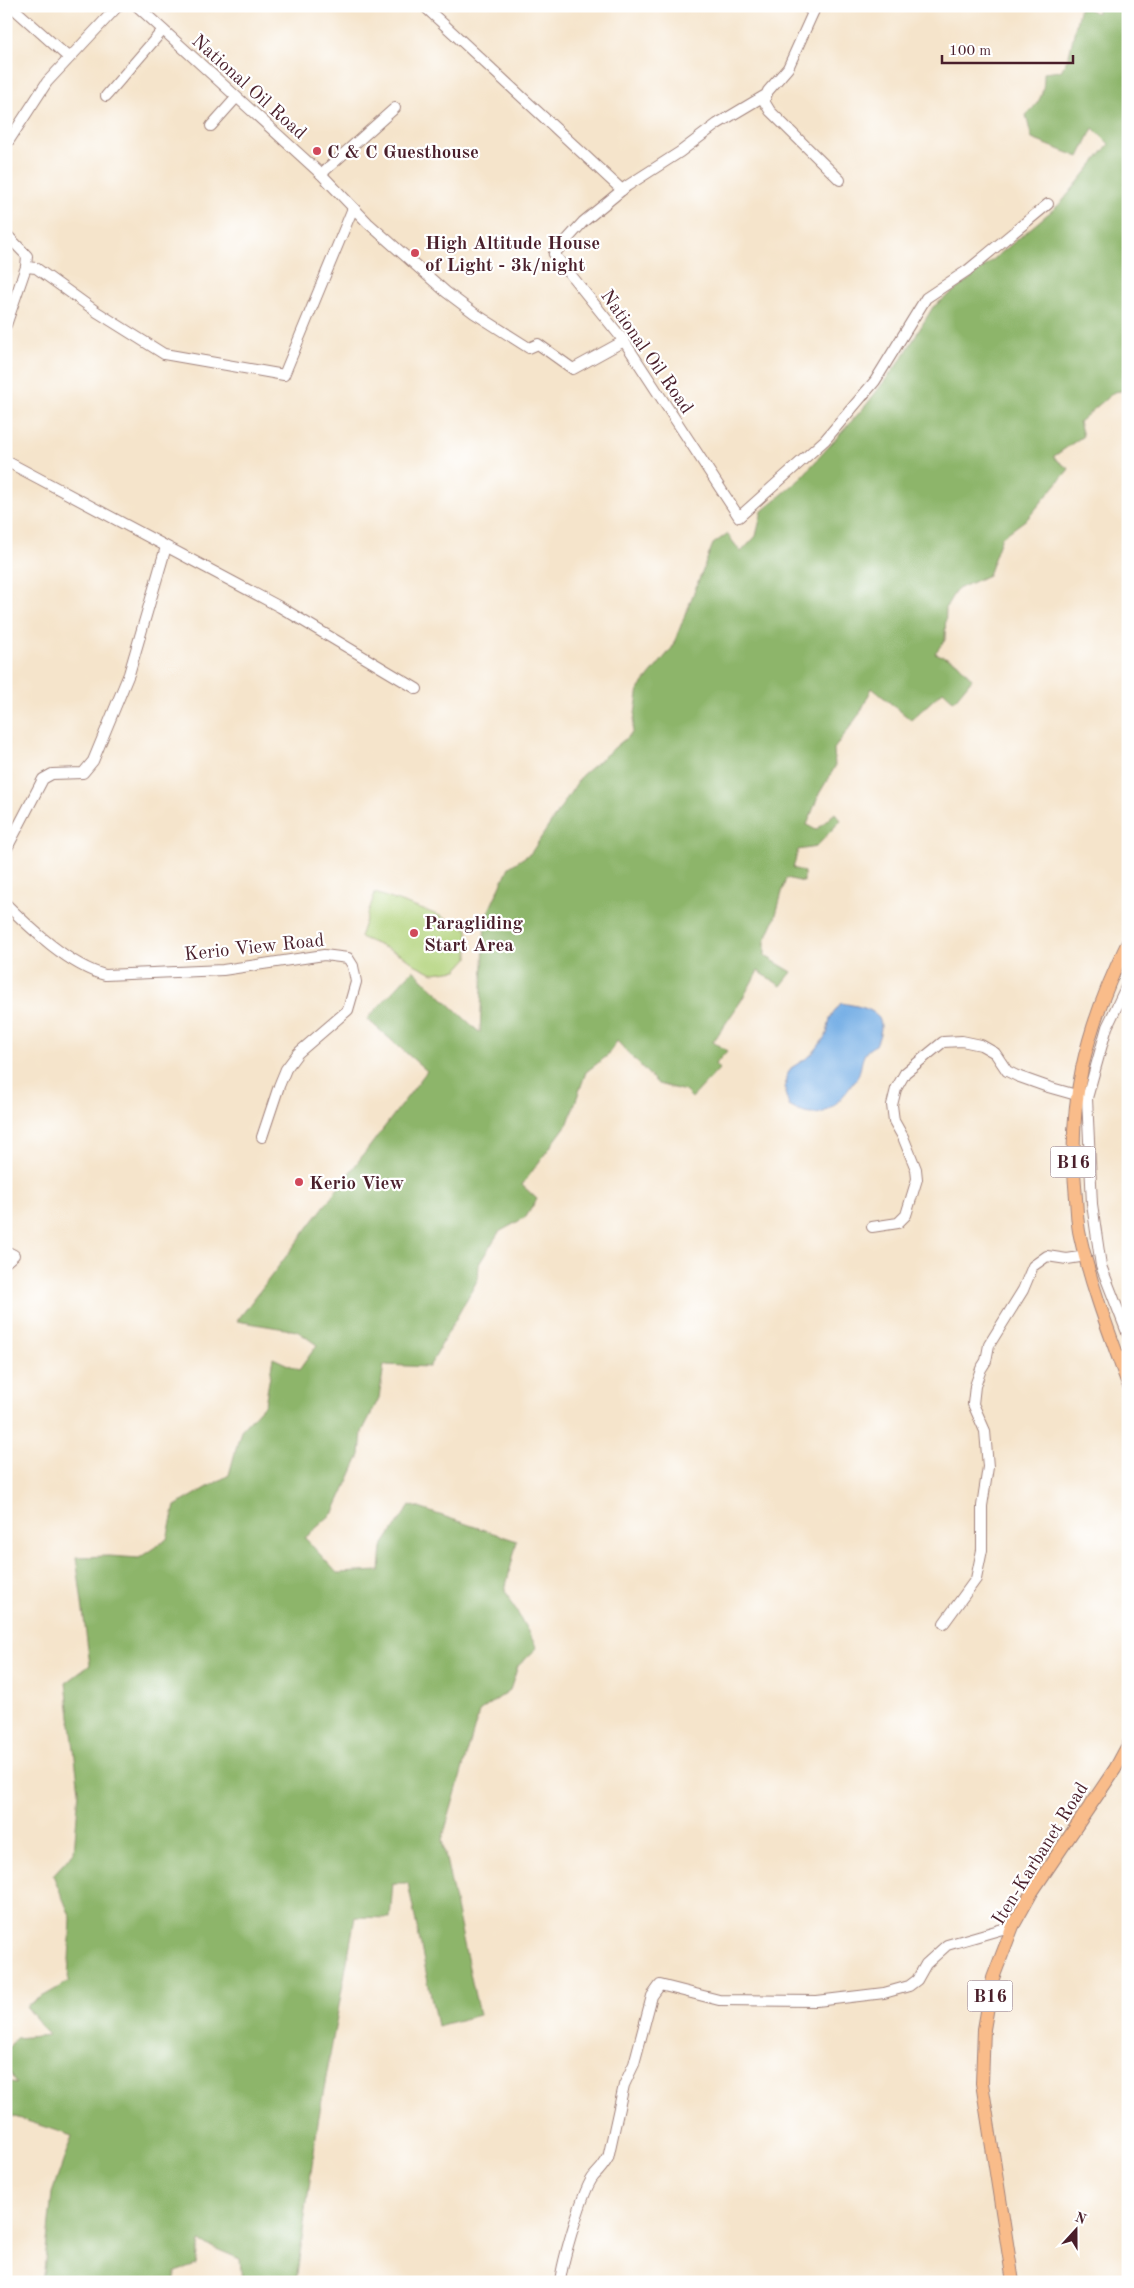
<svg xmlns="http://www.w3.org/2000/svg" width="1134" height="2288" font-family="'Old Standard TT',serif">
<rect width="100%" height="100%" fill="#fff"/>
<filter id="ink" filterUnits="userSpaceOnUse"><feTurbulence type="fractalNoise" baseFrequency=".02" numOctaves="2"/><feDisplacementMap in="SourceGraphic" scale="10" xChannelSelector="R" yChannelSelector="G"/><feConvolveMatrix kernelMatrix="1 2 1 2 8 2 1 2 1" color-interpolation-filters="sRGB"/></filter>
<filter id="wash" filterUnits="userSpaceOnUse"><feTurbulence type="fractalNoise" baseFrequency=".0096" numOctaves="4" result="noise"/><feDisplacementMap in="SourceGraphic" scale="20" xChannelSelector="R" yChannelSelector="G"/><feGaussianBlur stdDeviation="1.12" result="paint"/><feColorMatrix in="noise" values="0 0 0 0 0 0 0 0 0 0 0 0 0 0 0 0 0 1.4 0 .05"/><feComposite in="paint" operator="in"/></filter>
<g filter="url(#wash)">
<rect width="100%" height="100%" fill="#f5e4cb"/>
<!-- green -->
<path fill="#b2d37b" stroke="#7e7953" d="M375 893 438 915 468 929V958L457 970 433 973 416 965 402 955 360 937Z"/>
<!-- forest -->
<path fill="#8db56b" stroke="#6c6a4b" d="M1080 6 1097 13 1099 6H1128V390L1114 392 1079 422 1083 436 1053 457 1069 469 1028 518 1002 537 988 575 956 590 946 607 945 640 935 653 957 662 972 679 954 701 943 691 911 720 872 688 860 713 834 749 835 767 819 794 807 825 816 830 835 813 841 820 816 847 798 850 793 868 804 872V882L786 878 775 918 765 941V956L792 972 781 986 758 971 741 1001 713 1042 727 1051 715 1064 719 1069 692 1098 685 1091 658 1084 617 1041 607 1056 586 1072 568 1123 522 1185 537 1199 526 1217 499 1232 479 1264 478 1279 429 1367 384 1365 379 1398 362 1432 360 1455 334 1512 305 1538 337 1573 380 1571 382 1547 410 1505 517 1541 505 1590 537 1648 518 1666 510 1690 479 1712 442 1840 479 2015 437 2026 408 1883H393L390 1918 355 1917 318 2122 296 2282H242L240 2259 200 2242 196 2265 175 2272V2282H39L44 2271 52 2193 72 2136 6 2114V2081L17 2083C5 2065 0 2056 16 2038L49 2035 26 2006 68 1982 71 1918 53 1875 74 1852 79 1791 66 1683 90 1665 76 1557 109 1556 139 1558 167 1539 175 1506 229 1475 241 1430 265 1404 273 1358 299 1370 317 1345 297 1331 237 1321 427 1071 367 1019 413 970 480 1033 485 919 509 867 531 853 582 775 632 733 639 688 672 648 713 544 727 534 741 552 756 536 762 511 798 481 867 404 903 357 933 307 970 279 1061 203 1109 144 1093 128 1079 157 1032 139 1026 115C1041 101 1044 94 1044 73L1061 71 1069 56Z"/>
<!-- water -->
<path fill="#75aee5" stroke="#606688" d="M841 1003C870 1008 891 1012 876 1045 861 1052 863 1060 859 1074 857 1079 851 1085 848 1090 830 1113 816 1122 789 1106L785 1093 786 1077 791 1068 810 1056 817 1048 827 1034 830 1018Z"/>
</g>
<g filter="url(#ink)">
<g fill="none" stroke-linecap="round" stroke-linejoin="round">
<!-- minor casing -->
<g stroke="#a0827b" stroke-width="12">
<g id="minor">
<path d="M11 6 69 58"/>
<path d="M137 6 321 174 368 223 446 292 474 313 529 348 538 344 573 369 624 341"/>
<path d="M424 6 622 190"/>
<path d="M805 6 813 12"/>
<path d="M816 6 788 68 768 91 764 101 770 111 840 180"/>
<path d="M106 96 163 30"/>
<path d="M764 96 717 124 680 152 627 186 583 222 554 254 624 341 739 517 825 440 875 381 926 298 968 270 1048 204"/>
<path d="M211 126 236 98"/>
<path d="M6 145 47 82 118 6"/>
<path d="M321 174 395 108"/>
<path d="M6 234 27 256 26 267 36 268 97 312 164 354 284 375 353 208"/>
<path d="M6 325 26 267"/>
<path d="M6 461 280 607 417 689"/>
<path d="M6 850 43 779 52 774 83 773 93 761 129 674 166 547"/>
<path d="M6 904C31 929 70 966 105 975L223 970 324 955 348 958 353 966 356 982 348 1010 298 1053 286 1069 279 1086 262 1137"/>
<path d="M1087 1098 1107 1027 1128 983"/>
<path d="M872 1227 898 1223 906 1215 917 1179 916 1169 903 1137 894 1121 892 1105 896 1089 905 1073 943 1042 962 1041 981 1045 995 1053 1007 1071 1017 1076 1048 1087 1087 1098 1092 1204 1101 1266 1128 1335"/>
<path d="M6 1251 14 1255 6 1262"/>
<path d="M944 1623 976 1579 982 1550V1506L988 1467 985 1431 973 1404 975 1386 981 1369 986 1361 989 1345 1023 1290 1033 1266 1047 1256 1067 1259 1086 1256"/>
<path d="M560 2282C562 2263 583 2188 594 2176 600 2170 604 2165 608 2158L624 2085 634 2064 652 1996 660 1985 719 2000 817 2001 884 1993 909 1986 917 1980 926 1964 947 1945 1013 1926"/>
</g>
</g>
<!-- major casing -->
<g stroke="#a0827b" stroke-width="14">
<g id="major">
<path d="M1128 942C1086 1027 1066 1103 1076 1198 1077 1210 1077 1224 1080 1236 1091 1286 1110 1335 1128 1384"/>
<path d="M1013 2282 982 2083 984 2029 993 1978 1013 1926 1032 1892 1115 1769 1128 1745"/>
</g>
</g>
<!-- minor -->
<use href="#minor" stroke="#fff" stroke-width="10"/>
<!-- major -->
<use href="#major" stroke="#f9bc8a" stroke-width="12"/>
</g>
</g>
<!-- markers -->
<g fill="#d1495b" stroke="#fff" stroke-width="2">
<circle cx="317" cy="151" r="5"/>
<circle cx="415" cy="253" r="5"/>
<circle cx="414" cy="933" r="5"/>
<circle cx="299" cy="1182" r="5"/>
</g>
<g text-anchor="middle" stroke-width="4.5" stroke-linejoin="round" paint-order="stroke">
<!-- shield labels -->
<g fill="#fff" stroke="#80626b" stroke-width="1">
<rect x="1050.5" y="1146.5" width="45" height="31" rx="4"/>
<rect x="967.5" y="1980.5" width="45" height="31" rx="4"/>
</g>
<g font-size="18" font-weight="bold" fill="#4a1f2b">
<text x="1073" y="1168">B16</text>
<text x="990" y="2002">B16</text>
</g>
<!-- street labels -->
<g font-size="19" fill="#4a1f2b" stroke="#fff">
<text transform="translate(250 86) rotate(42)" y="7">National Oil Road</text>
<text transform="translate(648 351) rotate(55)" y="7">National Oil Road</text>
<text transform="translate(254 946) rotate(-6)" y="7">Kerio View Road</text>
<text transform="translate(1039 1853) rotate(-58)" y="7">Iten-Karbanet Road</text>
</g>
<!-- poi labels -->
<g font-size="19" font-weight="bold" fill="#4a1f2b" stroke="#fff" text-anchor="start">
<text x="327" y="158">C &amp; C Guesthouse</text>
<text x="425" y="249">High Altitude House<tspan x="425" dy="22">of Light - 3k/night</tspan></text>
<text x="424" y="929">Paragliding<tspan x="424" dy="22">Start Area</tspan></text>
<text x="309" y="1189">Kerio View</text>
</g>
</g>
<!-- margin -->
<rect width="1134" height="2288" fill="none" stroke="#fff" stroke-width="25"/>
<!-- north arrow -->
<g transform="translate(1076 2230) rotate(21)" stroke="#ffffff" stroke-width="4" paint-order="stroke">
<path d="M0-4L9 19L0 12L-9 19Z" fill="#4a1f2b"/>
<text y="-8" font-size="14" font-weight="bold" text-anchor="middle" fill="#4a1f2b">N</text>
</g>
<!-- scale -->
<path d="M942 55v8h131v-8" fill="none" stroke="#4a1f2b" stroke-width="2.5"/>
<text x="949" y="55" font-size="15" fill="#4a1f2b" stroke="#ffffff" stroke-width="4" paint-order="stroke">100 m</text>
</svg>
